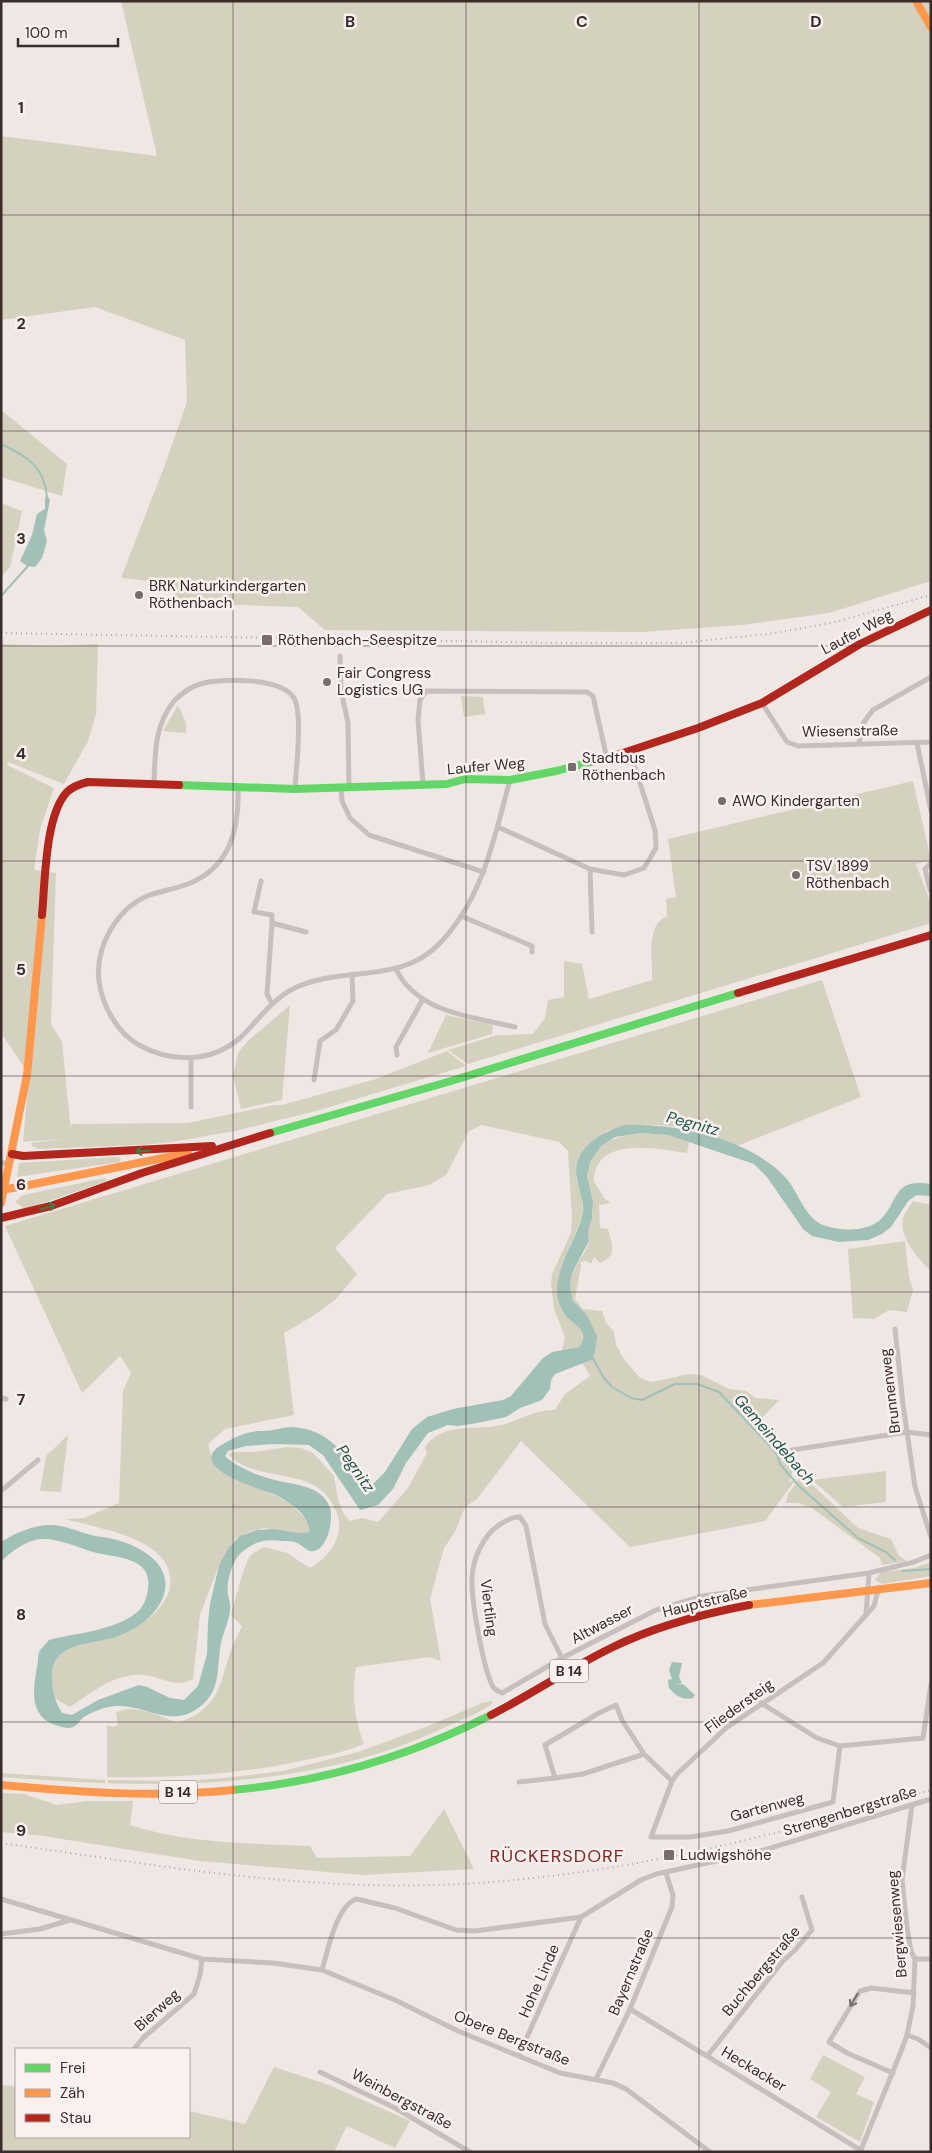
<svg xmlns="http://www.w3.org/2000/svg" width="932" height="2153" font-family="'DM Sans',sans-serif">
<rect width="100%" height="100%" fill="#eee7e4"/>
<!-- green -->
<g fill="#d4d2bf">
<path d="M121 1H931V581L829 613 742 625 642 632 325 630 298 607 183 603 176 598 171 583 121 578 166 462 187 402 185 340 95 307 1 320V136L157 156Z"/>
<path d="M1 410 67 464 62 496 1 477Z"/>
<path d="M1 503 22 511 10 567 1 577Z"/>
<path d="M1 644 52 646 98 644 96 714 88 741 64 784 8 762 7 765 54 788 40 829 34 870 56 873 51 1024 62 1042 71 1132V1124L188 1123 274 1105H282L376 1079 447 1051 466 1066 316 1111 235 1131 172 1142 143 1145 38 1149 32 1146 31 1143 63 1139 23 1142 29 1074 1 1033Z"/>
<path d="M461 696 483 697 485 714 464 717Z"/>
<path d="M178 705 186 723V733L163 731Z"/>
<path d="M913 781 931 860 916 864 931 904V923L468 1064 448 1050 497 1035 533 1034 545 1018 548 1000 564 997V961L582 964 589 999 652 980C653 960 645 925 667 916L666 899 676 897 668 839Z"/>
<path d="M822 980 861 1097 737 1146C707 1134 674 1123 641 1125 630 1125 618 1129 606 1131L576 1178 582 1198 583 1214 561 1269 569 1320C581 1326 587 1335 579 1347L562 1350 565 1337 554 1309 551 1284 552 1274 571 1233 572 1217 568 1151 559 1142 482 1125 469 1131 446 1175 429 1185 387 1194 335 1248 357 1274 335 1300 313 1316 284 1333 294 1415 225 1429 208 1444 213 1463 291 1504 308 1521 310 1532 298 1533 264 1528 248 1532 234 1540 219 1565 200 1615 193 1679C174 1689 163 1677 144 1675 114 1673 93 1692 70 1707L54 1698C52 1684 48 1666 60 1655 79 1638 109 1642 131 1630 146 1622 168 1605 170 1586 177 1539 99 1529 66 1519L84 1518 119 1503 123 1391 131 1373 120 1356 82 1393 5 1226Z"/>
<path d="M290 1005 282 1100 241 1109 233 1076 238 1053 249 1040Z"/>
<path d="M446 1015 493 1025 492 1034 428 1053Z"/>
<path d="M641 1133 668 1135 689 1142 687 1153C658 1149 595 1135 594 1181L604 1198 611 1203 599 1205 600 1228 608 1229C612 1245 618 1255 600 1263L594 1257 591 1264 586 1261 580 1262 581 1266 575 1299 583 1309 602 1311 606 1323 614 1331 616 1345 624 1359 640 1378 652 1382 689 1374 701 1375 729 1389 746 1391 755 1398 779 1400 757 1423 791 1465 793 1470 789 1482 797 1478 765 1521 630 1547 521 1441 477 1499 465 1507 455 1532 444 1548 430 1599 441 1661 430 1657 356 1667C352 1695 354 1718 364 1744 345 1752 325 1756 305 1760 239 1775 174 1778 107 1777V1725L114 1727 118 1725 116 1713C133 1702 160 1717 178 1723 214 1709 218 1694 228 1659 231 1648 237 1637 242 1626L231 1615 242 1575 249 1557 253 1553 264 1547 287 1553 310 1568C324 1560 336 1547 339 1530 340 1520 338 1515 333 1505 313 1465 256 1484 229 1455L232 1452H255L287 1447 301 1448 313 1453 334 1476 338 1499 343 1513 350 1521 362 1518 378 1522 408 1488 427 1453 425 1448C427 1442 435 1436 442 1433 458 1426 478 1429 495 1426 517 1423 530 1410 555 1410L565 1394 590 1376 582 1362 591 1360 587 1315C577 1307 571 1301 570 1287 569 1268 585 1258 589 1241 589 1237 587 1233 588 1230 589 1226 592 1223 592 1219 596 1200 582 1179 590 1162 599 1139 620 1136 641 1133Z"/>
<path d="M117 1157 121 1158 120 1162 17 1177 19 1163Z"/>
<path d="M105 1178 107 1181 25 1209 15 1202 23 1195Z"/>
<path d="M913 1201 931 1205V1271C918 1259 899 1237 903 1219 904 1213 910 1206 913 1201Z"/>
<path d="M905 1241 909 1277 913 1290 907 1312 889 1310 874 1319 853 1318 848 1249Z"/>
<path d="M68 1435 61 1492 40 1491 46 1456Z"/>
<path d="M886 1471V1502L843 1507 812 1480Z"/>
<path d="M802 1475 858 1528 891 1539 899 1556 907 1561 882 1565 880 1558 812 1508 798 1503H786L788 1494Z"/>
<path d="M931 1562V1576L882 1584 875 1580 881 1572 914 1568Z"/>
<path d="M493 1701 491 1705 477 1713C447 1726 417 1741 386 1751 259 1792 132 1787 1 1777V1773L105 1780V1783H108V1780L179 1781 224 1778 283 1771 358 1752 426 1727 482 1703Z"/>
<path d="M1 1793 24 1794 57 1805 87 1801H133L130 1825C188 1844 250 1843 310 1846L317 1858 410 1856 444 1809 474 1869 363 1875 200 1861 43 1836 1 1832Z"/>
<path d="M823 2055 865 2077 856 2094 874 2102 860 2142 816 2117 831 2092 810 2079Z"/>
<path d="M274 2067 329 2085 410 2121 395 2148 347 2126 334 2152H1V2085L16 2086V2137H189V2111L245 2124Z"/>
</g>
<!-- water -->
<g fill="#a1c0b8">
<path d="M47 495 50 500 44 530 47 541 42 558 35 567 27 566 20 561 32 535 37 514 45 509V498Z"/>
<path d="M625 1125C676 1123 751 1139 786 1178 799 1193 806 1221 826 1226 842 1231 868 1232 881 1219 900 1200 892 1178 931 1184V1196L917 1195 909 1200 891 1227 882 1234 868 1240 839 1242 812 1236 803 1229 767 1177 754 1164 668 1135 641 1133 615 1137 601 1146 590 1162 587 1176 593 1202 592 1219 588 1231 589 1241 574 1269 571 1277 570 1287 573 1301 587 1315 597 1336 595 1352 591 1360 555 1374 551 1380 550 1389 542 1400 520 1408 506 1417 472 1424 457 1426 448 1425 428 1433 406 1463 393 1489 378 1505 360 1510 323 1455 309 1445 272 1444 246 1446 228 1451 225 1456C235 1466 254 1474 268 1478 288 1485 322 1483 330 1508 334 1519 327 1554 310 1551 306 1550 302 1545 297 1543 293 1541 287 1541 282 1541 266 1539 254 1541 241 1553 232 1561 226 1582 228 1595 229 1600 231 1604 230 1610 229 1623 221 1636 220 1650 217 1670 220 1690 202 1705 172 1731 147 1704 116 1706 104 1707 94 1711 84 1717 79 1721 77 1727 69 1728 64 1728 60 1726 55 1725 29 1716 33 1689 37 1667 38 1663 38 1656 39 1652 41 1648 46 1644 49 1640 75 1633 114 1631 136 1613 143 1608 147 1598 148 1589 153 1556 115 1558 93 1552 77 1547 58 1538 41 1539 27 1540 10 1552 1 1562V1542C14 1534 31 1526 47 1525 62 1524 77 1531 91 1535 98 1537 106 1537 113 1539 138 1545 173 1563 164 1594 158 1615 135 1631 115 1637 90 1645 51 1642 52 1678 52 1691 55 1702 62 1713L72 1715 98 1700 139 1685 147 1687 170 1698 184 1700 198 1686 207 1654 208 1623 210 1604 219 1565 229 1547 240 1536 257 1530 274 1529 298 1533 310 1532C308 1520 302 1512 292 1505 285 1500 277 1495 268 1492 254 1487 184 1466 223 1444 235 1437 249 1430 263 1431 273 1431 282 1427 292 1427 332 1430 343 1455 366 1481L373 1484 385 1472 412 1429 427 1417 453 1409 503 1400 511 1396 543 1358 552 1352 579 1347C589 1333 579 1328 570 1320 563 1314 557 1301 557 1293 556 1268 575 1241 582 1217 586 1204 579 1192 577 1179 571 1149 601 1132 625 1125Z"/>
<path d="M672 1662 682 1663 679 1677 682 1683 675 1685 683 1684 695 1695 693 1698C683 1701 675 1695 669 1688L668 1680 672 1679 669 1670Z"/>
</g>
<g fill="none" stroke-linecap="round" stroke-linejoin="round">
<!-- stream -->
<g stroke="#a1c0b8" stroke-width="2">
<path d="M1 444C27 456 44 466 47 497"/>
<path d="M1 596 28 566"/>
<path d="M591 1355 604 1378 612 1387 631 1398 642 1400 675 1384H697L719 1392 770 1446 777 1454 780 1464 799 1486 858 1538 886 1552 895 1560"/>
<path d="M903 1571 931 1569"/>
</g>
<!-- street -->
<g stroke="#c7bfbd" stroke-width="5">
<path d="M340 656 341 690 348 723 349 787"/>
<path d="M762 703 787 742 798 746 931 742"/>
<path d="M859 743 864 722 873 710 931 677"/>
<path d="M917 743 931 811"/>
<path d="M423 784 418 720 420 700 426 691 587 692 593 696 607 759"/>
<path d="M154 785C155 754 154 726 174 701 181 694 190 687 200 684 220 678 281 677 294 698 303 714 296 769 295 789"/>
<path d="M341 787 342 801 350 818 369 835 484 872"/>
<path d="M238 788C239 829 231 867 188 884 175 889 160 891 147 896 116 910 95 947 99 981 102 1005 117 1033 139 1045 171 1063 211 1063 240 1038 259 1020 272 998 297 987 344 966 401 984 439 944 483 899 494 838 510 780"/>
<path d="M498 827 590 869 624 875 644 868 656 848 655 830 630 752"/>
<path d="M590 869 592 932"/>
<path d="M261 881 254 912 272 915V923"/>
<path d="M930 890 925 869 931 863"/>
<path d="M461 916 532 946V952"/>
<path d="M396 969C417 1013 473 1017 515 1027"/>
<path d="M272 1004 267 994 272 923 306 932"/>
<path d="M397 1055 396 1047 423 999"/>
<path d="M314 1080 320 1041 336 1030 353 1001 352 974"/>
<path d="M191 1107V1058"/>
<path d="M1 1163H10"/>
<path d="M895 1329 903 1404 915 1487 931 1537"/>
<path d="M1 1398 6 1399"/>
<path d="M786 1451 907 1432 931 1435"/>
<path d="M1 1491 38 1460"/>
<path d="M866 1614 869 1573"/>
<path d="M562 1658 545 1624 526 1526 520 1517C513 1516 505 1521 499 1525 483 1536 473 1558 472 1578 471 1599 483 1668 493 1687 495 1690 498 1691 502 1693L562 1658 656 1610 703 1596 869 1573 914 1562 931 1555"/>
<path d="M761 1703 817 1738 840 1746 923 1738 931 1684"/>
<path d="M840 1746 833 1802 728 1831 690 1837H651L672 1781 677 1774 726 1728 823 1663 874 1606 878 1590"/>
<path d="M644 1754 583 1774 555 1778 545 1745 599 1713 616 1705 622 1720 644 1754 672 1781"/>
<path d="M519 1782 555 1778"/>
<path d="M1 1899 202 1959 273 1963 322 1970 395 2000 458 2031 560 2073 613 2083 626 2089 710 2152"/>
<path d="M1 1934 40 1929 70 1920"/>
<path d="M915 1959H931"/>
<path d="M322 1970C328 1950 336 1907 356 1899L395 1908 456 1930 475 1931 581 1917 641 1880 656 1874 754 1853 931 1799"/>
<path d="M630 2009 862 2151"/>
<path d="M907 2035 918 2039 931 2048"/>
<path d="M134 2049 143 2038 194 1994 200 1975 202 1959"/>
<path d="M519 2055 581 1917"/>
<path d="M708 2055 783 1961 795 1950 812 1930 802 1897"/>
<path d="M320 2072 395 2108 470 2152"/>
<path d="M893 2073 847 2053 829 2042 860 1991 872 1988 914 1993"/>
<path d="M596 2079 630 2009 672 1907 673 1895 666 1873"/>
<path d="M860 2152 900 2054 907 2035 913 2006 915 1959 911 1951 907 1928 902 1880 912 1805"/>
</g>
<!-- fast -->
<g stroke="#63d668" stroke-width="8">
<path d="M179 785 295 789 447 784 465 779 510 780 556 771 614 756"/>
<path d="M270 1133 451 1081 738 993"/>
<path d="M232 1790C322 1782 410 1756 491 1715"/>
</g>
<!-- slow -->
<g stroke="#ff974d" stroke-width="8">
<path d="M916 1 931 27"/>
<path d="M24 1186 188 1153"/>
<path d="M1 1203 27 1075 42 915"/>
<path d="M749 1605 931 1583"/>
<path d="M1 1785C78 1792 155 1798 232 1790"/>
</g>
<!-- jam -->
<g stroke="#b3261e" stroke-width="8">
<path d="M614 756 698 728 762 703 860 644 931 610"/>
<path d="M42 915C45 883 45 815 67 792 73 786 80 784 88 782L179 785"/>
<path d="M738 993 931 935"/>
<path d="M12 1154 23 1156 212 1146"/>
<path d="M1 1218 51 1206 142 1173 270 1133"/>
<path d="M491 1715C532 1694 570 1668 611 1648 655 1626 702 1614 749 1605"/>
</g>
<!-- rail -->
<g stroke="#afa8a7" stroke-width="2" stroke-dasharray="1 4" stroke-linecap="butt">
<path d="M1 633 559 643H681L775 633 836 622 931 595"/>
<path d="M1 1843C143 1863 286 1889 430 1885 601 1881 767 1838 931 1790"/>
</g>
<!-- slow-bridge -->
<path stroke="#ff974d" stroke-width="8" d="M1 1190 24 1186"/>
</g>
<!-- one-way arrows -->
<defs><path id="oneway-shaft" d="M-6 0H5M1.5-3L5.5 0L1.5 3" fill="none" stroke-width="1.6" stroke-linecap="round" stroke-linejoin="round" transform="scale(1.25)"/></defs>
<g stroke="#4c7846">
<use href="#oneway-shaft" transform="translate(143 1151) rotate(178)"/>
<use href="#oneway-shaft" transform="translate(48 1207) rotate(-17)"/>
</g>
<use stroke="#796e6d" href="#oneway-shaft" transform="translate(854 2000) rotate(121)"/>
<!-- grid -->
<path fill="none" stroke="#392c2b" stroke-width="1" stroke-opacity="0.55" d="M233 1V2152M466 1V2152M699 1V2152M1 215H931M1 431H931M1 646H931M1 861H931M1 1076H931M1 1292H931M1 1507H931M1 1722H931M1 1938H931"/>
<!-- markers -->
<g fill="#786d6c" stroke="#faf0ed" stroke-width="2">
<circle cx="139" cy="595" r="5"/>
<rect x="261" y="634" width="12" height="12" rx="2.5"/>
<circle cx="327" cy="682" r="5"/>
<rect x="567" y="762" width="10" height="10" rx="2.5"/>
<circle cx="722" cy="801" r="5"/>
<circle cx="796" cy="875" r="5"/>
<rect x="663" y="1849" width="12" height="12" rx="2.5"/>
</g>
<g text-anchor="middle" stroke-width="5" stroke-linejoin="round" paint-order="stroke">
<!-- shield labels -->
<g fill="#faf0ed" stroke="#736765" stroke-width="1">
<rect x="550" y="1659.5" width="38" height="23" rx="4"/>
<rect x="159" y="1780.5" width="38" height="23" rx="4"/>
</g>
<g font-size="14" font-weight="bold" fill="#392c2b">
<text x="569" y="1676">B 14</text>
<text x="178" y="1797">B 14</text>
</g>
<!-- poi labels -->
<g font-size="15" fill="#392c2b" stroke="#faf0ed" text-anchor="start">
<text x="149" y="591">BRK Naturkindergarten<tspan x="149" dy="17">Röthenbach</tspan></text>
<text x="278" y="645">Röthenbach-Seespitze</text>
<text x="337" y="678">Fair Congress<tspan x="337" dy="17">Logistics UG</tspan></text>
<text x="582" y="763">Stadtbus<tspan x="582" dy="17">Röthenbach</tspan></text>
<text x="732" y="806">AWO Kindergarten</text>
<text x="806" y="871">TSV 1899<tspan x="806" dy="17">Röthenbach</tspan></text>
<text x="680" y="1860">Ludwigshöhe</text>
</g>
<!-- street labels -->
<g font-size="15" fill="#392c2b" stroke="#faf0ed">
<text transform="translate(857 632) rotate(-28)" y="5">Laufer Weg</text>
<text transform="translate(850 731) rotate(-1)" y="5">Wiesenstraße</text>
<text transform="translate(486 766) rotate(-5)" y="5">Laufer Weg</text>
<text transform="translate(890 1391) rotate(-97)" y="5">Brunnenweg</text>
<text transform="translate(705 1602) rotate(-14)" y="5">Hauptstraße</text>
<text transform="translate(489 1608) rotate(83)" y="5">Viertling</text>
<text transform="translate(602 1624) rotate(-28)" y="5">Altwasser</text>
<text transform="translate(739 1706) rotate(-36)" y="5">Fliedersteig</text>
<text transform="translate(767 1807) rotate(-15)" y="5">Gartenweg</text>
<text transform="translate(850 1811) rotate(-17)" y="5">Strengenbergstraße</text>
<text transform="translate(897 1924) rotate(-95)" y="5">Bergwiesenweg</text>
<text transform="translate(761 1971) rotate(-50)" y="5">Buchbergstraße</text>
<text transform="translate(631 1972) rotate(-67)" y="5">Bayernstraße</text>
<text transform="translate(539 1981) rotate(-66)" y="5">Hohe Linde</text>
<text transform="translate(157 2010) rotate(-42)" y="5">Bierweg</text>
<text transform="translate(512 2038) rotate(22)" y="5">Obere Bergstraße</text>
<text transform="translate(754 2069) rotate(31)" y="5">Heckacker</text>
<text transform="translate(402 2099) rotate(28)" y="5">Weinbergstraße</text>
</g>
<!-- water labels -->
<g font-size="16" font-style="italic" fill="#21594f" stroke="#faf0ed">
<text transform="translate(693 1123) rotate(15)" y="6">Pegnitz</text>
<text transform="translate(775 1439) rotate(49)" y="6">Gemeindebach</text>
<text transform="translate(356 1468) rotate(55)" y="6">Pegnitz</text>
</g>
<!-- quarter labels -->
<g font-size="18" letter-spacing="1" fill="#852728" stroke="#faf0ed">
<text x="557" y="1862">RÜCKERSDORF</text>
</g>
</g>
<g font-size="16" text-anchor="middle" font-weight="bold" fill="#392c2b" stroke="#faf0ed" stroke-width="5" stroke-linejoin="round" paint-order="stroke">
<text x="350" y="27">B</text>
<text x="582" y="27">C</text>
<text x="816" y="27">D</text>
<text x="21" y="113">1</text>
<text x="21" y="329">2</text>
<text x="21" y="544">3</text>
<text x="21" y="759">4</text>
<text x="21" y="975">5</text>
<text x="21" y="1190">6</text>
<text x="21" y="1405">7</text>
<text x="21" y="1620">8</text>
<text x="21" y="1836">9</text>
</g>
<!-- border -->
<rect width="932" height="2153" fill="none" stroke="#392c2b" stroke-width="5"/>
<!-- legend -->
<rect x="15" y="2048" width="175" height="90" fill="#faf0ed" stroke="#ada29f"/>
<rect x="25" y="2064" width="25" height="8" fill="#63d668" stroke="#ada29f"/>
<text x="60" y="2073" font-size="15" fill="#392c2b">Frei</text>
<rect x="25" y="2089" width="25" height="8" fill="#ff974d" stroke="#ada29f"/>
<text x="60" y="2098" font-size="15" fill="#392c2b">Zäh</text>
<rect x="25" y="2114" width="25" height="8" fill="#b3261e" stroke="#ada29f"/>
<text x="60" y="2123" font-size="15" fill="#392c2b">Stau</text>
<!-- scale -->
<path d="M18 38v8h100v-8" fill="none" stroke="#392c2b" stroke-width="2.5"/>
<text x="25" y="38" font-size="15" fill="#392c2b" stroke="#faf0ed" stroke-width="4" paint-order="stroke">100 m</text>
</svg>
